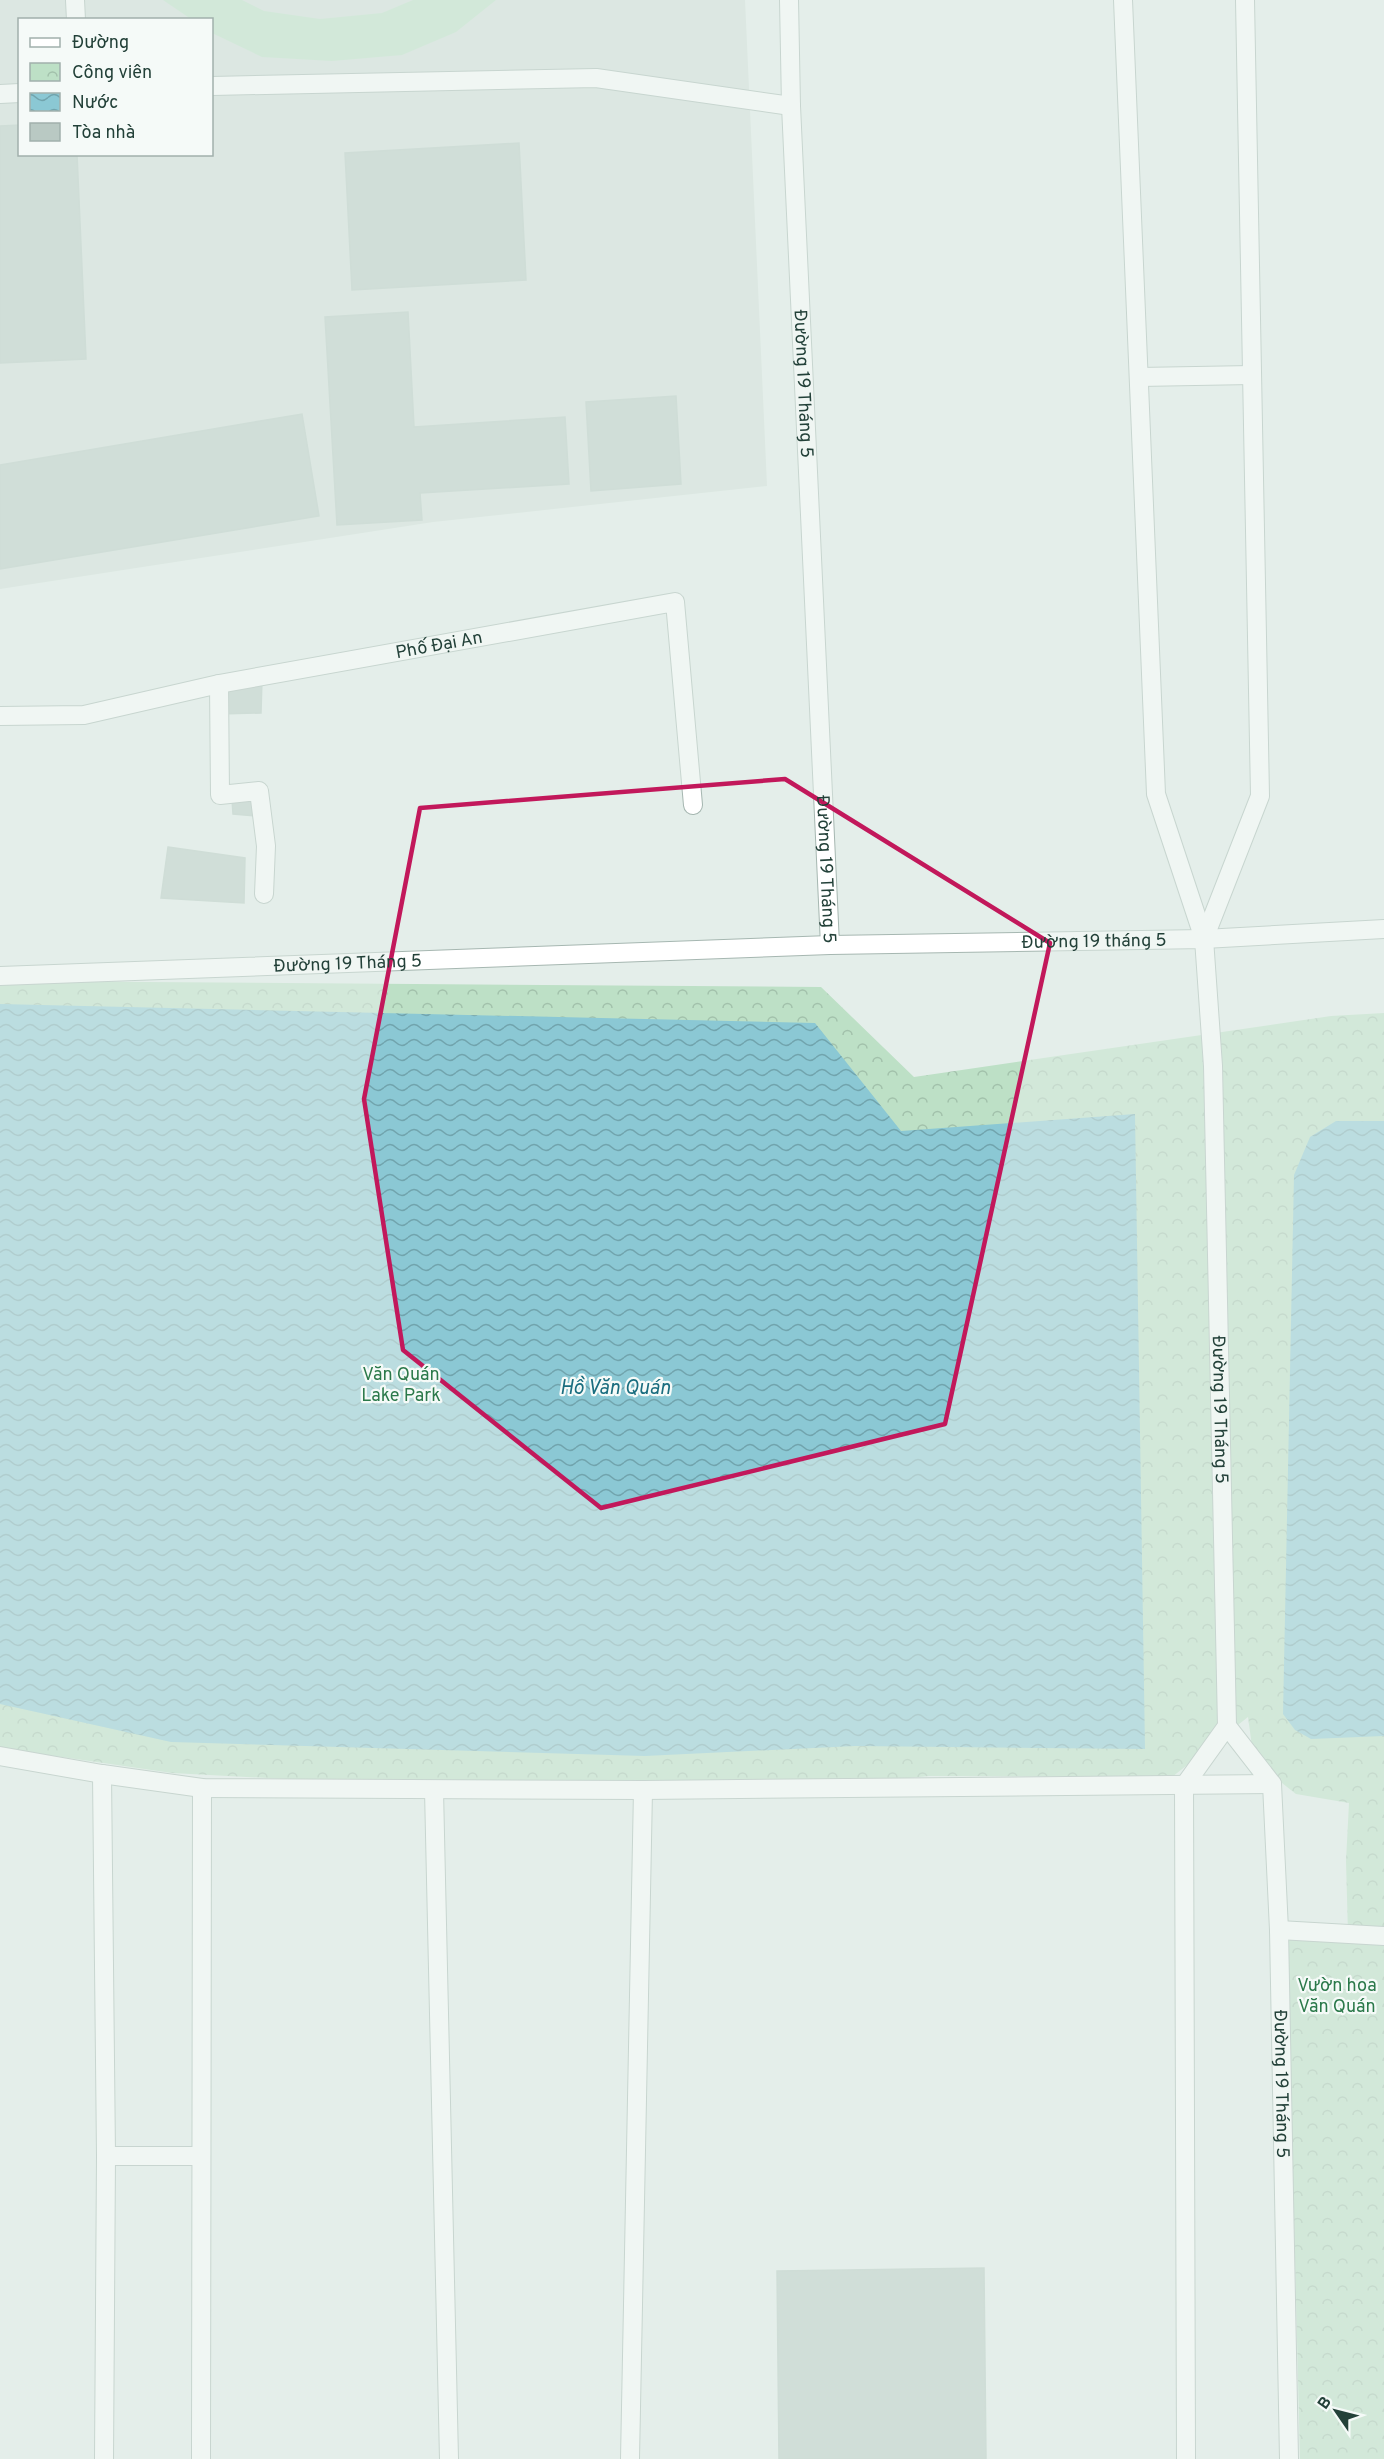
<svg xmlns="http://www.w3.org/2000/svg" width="1384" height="2459" font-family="Overpass,sans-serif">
<defs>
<pattern id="park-crowns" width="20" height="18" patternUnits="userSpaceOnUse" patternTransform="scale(1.5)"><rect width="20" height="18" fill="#bde0c6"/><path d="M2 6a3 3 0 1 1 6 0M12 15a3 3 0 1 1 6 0" fill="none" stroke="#a2c1ab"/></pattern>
<pattern id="water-waves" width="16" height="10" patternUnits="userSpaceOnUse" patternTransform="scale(1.5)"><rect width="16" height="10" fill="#8bc8d4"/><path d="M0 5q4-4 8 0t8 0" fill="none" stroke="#71a4ad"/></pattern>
</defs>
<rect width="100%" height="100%" fill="#e4eeea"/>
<!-- built -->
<path fill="#d2ded9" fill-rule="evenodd" d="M0 0H745L767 486 433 522 0 589ZM20 20H212V154H20Z"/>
<!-- park -->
<g fill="url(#park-crowns)">
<path d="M0 981 821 987 914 1077 1331 1016 1384 1013V1935L1348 1934 1346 1861 1349 1803 1296 1794 1254 1761 1248 1717 1172 1777 929 1776 847 1784H383L172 1773 0 1748Z"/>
<path d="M1287 1937 1384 1944V2459H1300Z"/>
</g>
<!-- pitch -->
<path fill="#bde0c6" d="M163 0H242L264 11 320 19 382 13 413 0H496L456 32 402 55 332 61 262 57 212 33V20L191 19Z"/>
<!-- water -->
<g fill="url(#water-waves)">
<path d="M0 1004 815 1023 901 1131 1135 1114 1145 1749 855 1746 645 1756 171 1742 0 1704Z"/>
<path d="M1336 1121H1384V1736L1311 1739 1295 1730 1283 1714 1294 1175 1310 1137Z"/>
</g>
<!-- building -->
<g fill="#b9c9c3" stroke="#b6c8c1" stroke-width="1.5">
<path d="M20 125V154H77L86 359 0 363V126Z"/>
<path d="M519 143 526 280 352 290 345 153Z"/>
<path d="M408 312 414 427 565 417 569 484 420 493 422 520 337 525 325 317Z"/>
<path d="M676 396 681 484 591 491 586 402Z"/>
<path d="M302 414 319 516 0 569V465Z"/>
<path d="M262 679 261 713 220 714 219 684Z"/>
<path d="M259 791 256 816 233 814 232 799Z"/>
<path d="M168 847 245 858 244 903 161 898Z"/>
<path d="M984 2268 986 2459H779L777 2271Z"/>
</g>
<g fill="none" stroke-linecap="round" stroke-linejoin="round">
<!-- service casing -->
<g stroke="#a6b7b1" stroke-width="20">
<g id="service">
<path d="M75 0 76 20"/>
<path d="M212 86 596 78 791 106"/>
<path d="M0 94 20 93"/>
<path d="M219 684 220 795 259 791 266 846 264 894"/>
<path d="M1279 1930 1384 1936"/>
</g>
</g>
<!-- minor casing -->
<g stroke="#a6b7b1" stroke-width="20">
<g id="minor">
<path d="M1123 0 1156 794 1204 939"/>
<path d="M1139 377 1252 375"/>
<path id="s1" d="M0 716 84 715 219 684 675 602 693 805"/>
<path d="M1204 939 1260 796 1245 0"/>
<path d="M1204 939 1384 929"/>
<path id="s2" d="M0 976 830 945"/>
<path d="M0 1756 102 1774 202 1788 643 1790 1272 1784"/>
<path d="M102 1774 106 2156 104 2459"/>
<path d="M434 1790 449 2459"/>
<path d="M106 2156H200"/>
<path d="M201 2459 202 1788"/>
<path d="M630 2459 643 1790"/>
</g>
</g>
<!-- tertiary casing -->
<g stroke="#a6b7b1" stroke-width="20">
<g id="tertiary">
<path id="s3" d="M789 0 791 106 830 945 1204 939 1213 1066 1227 1726 1272 1784 1279 1930 1289 2459"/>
<path d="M1186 2459 1184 1786 1227 1726"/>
</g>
</g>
<!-- service -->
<use href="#service" stroke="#fff" stroke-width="18"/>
<!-- minor -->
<use href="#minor" stroke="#fff" stroke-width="18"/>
<!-- tertiary -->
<use href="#tertiary" stroke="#fff" stroke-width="18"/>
</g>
<!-- marked area -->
<path d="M0 0H1384V2459H0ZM785 779 1050 943 945 1424 601 1508 403 1350 364 1099 420 808Z" fill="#e4eeea" fill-opacity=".55" fill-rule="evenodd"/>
<path fill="none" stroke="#c2185b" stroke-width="4.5" stroke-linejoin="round" d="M785 779 1050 943 945 1424 601 1508 403 1350 364 1099 420 808Z"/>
<g text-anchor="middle" stroke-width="4.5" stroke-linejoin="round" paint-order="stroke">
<!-- street labels -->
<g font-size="18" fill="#234139" stroke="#f5faf8">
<text dy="6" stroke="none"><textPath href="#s3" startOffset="384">Đường 19 Tháng 5</textPath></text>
<text dy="6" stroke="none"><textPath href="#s1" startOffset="446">Phố Đại An</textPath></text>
<text dy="6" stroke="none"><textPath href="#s3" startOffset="870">Đường 19 Tháng 5</textPath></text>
<text dy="6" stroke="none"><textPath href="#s3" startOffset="1210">Đường 19 tháng 5</textPath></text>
<text dy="6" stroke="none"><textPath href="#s2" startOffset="348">Đường 19 Tháng 5</textPath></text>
<text dy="6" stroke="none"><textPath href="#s3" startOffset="1791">Đường 19 Tháng 5</textPath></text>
<text dy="6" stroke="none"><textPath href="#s3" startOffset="2481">Đường 19 Tháng 5</textPath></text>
</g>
<!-- park labels -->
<g font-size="18" fill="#2b794a" stroke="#f5faf8">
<text x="401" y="1380">Văn Quán<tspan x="401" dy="21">Lake Park</tspan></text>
<text x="1337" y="1991">Vườn hoa<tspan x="1337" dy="21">Văn Quán</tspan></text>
</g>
<!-- water labels -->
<g font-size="20" font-style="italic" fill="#1a6d7f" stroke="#f5faf8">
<text x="615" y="1394">Hồ Văn Quán</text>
</g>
</g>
<!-- legend -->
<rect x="18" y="18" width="195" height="138" fill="#f5faf8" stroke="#a1b0ac" stroke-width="1.5"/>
<rect x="30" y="38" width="30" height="9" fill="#ffffff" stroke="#a1b0ac" stroke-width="1.5"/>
<text x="72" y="48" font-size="18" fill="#234139">Đường</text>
<rect x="30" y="63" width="30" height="18" fill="url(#park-crowns)" stroke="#a1b0ac" stroke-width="1.5"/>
<text x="72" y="78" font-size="18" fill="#234139">Công viên</text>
<rect x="30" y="93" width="30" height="18" fill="url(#water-waves)" stroke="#a1b0ac" stroke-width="1.5"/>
<text x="72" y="108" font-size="18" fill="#234139">Nước</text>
<rect x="30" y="123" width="30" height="18" fill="#b9c9c3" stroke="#a1b0ac" stroke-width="1.5"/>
<text x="72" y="138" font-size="18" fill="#234139">Tòa nhà</text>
<!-- north arrow -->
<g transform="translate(1336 2411) rotate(305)" stroke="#f5faf8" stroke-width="4.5" paint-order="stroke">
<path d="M0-4.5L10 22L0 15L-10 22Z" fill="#234139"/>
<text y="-9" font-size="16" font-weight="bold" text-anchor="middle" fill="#234139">B</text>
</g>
</svg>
